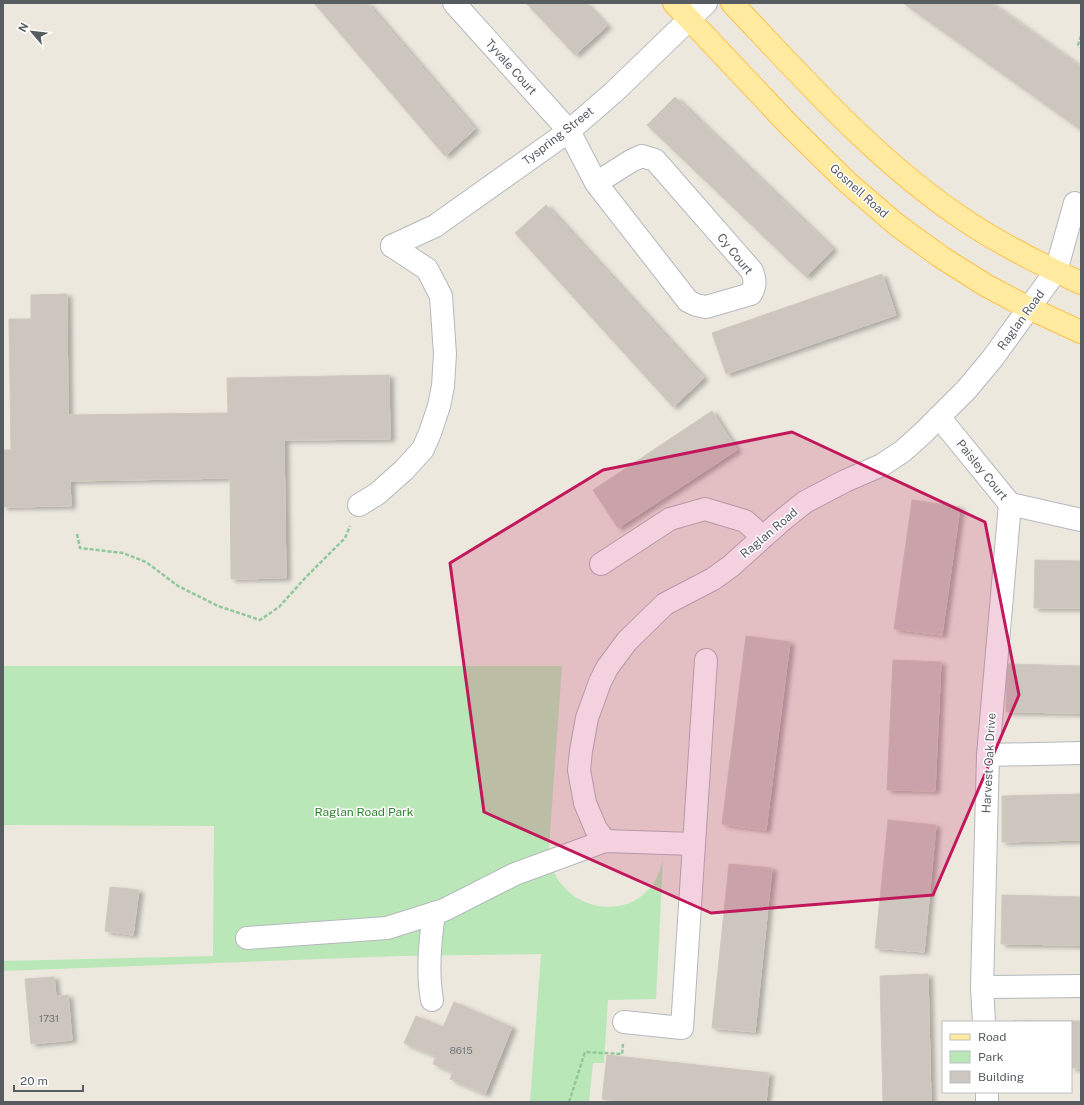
<svg xmlns="http://www.w3.org/2000/svg" width="1084" height="1105" font-family="'Public Sans',sans-serif">
<defs>
<filter id="shadow"><feDropShadow dx="4.5" dy="2.5" stdDeviation="2" flood-color="#0004"/></filter>
</defs>
<rect width="100%" height="100%" fill="#ece8de"/>
<!-- green -->
<path fill="#bae7b7" d="M3 666H562L549 847C550 857 551 867 556 876 573 908 620 918 646 892 656 884 659 872 663 860L656 999 608 1000 604 1063H593L589 1102H530L541 954 401 956 3 971V961L213 956 214 826 3 825Z"/>
<!-- building -->
<g fill="#ccc6bf" stroke="#d1c9bc" filter="url(#shadow)">
<path d="M314 3H367L475 129 445 156Z"/>
<path d="M526 3H585L607 26 575 55Z"/>
<path d="M903 3H991L1081 67V130Z"/>
<path d="M675 97 833 249 806 277 647 125Z"/>
<path d="M546 205 704 378 673 407 515 233Z"/>
<path d="M882 274 896 315 726 374 712 333Z"/>
<path d="M67 294 68 415 228 413 227 378 389 375 390 439 284 440 286 578 231 579 230 478 70 481 71 506 3 507V450H11L9 319H31V295Z"/>
<path d="M712 411 737 450 618 528 593 490Z"/>
<path d="M912 500 960 507 942 635 894 629Z"/>
<path d="M1035 560 1081 561V608H1034Z"/>
<path d="M746 636 790 642 766 830 722 824Z"/>
<path d="M893 660 941 662 935 791 887 790Z"/>
<path d="M1007 664 1081 666V713L1006 712Z"/>
<path d="M1081 794V840L1002 842V796Z"/>
<path d="M888 820 936 825 924 952 875 948Z"/>
<path d="M729 864 772 868 755 1032 712 1028Z"/>
<path d="M110 887 139 890 133 935 105 931Z"/>
<path d="M1002 895 1081 897V945L1001 944Z"/>
<path d="M928 974 931 1102H883L880 976Z"/>
<path d="M54 977 56 996 68 995 72 1040 31 1044 25 979Z"/>
<path d="M454 1002 512 1027 485 1094 450 1079 453 1072 433 1064 436 1056 404 1043 416 1016 443 1027Z"/>
<path d="M1013 1021H1081V1068H1071V1022Z"/>
<path d="M607 1055 769 1073 766 1102H627L602 1099Z"/>
</g>
<g fill="none" stroke-linecap="round" stroke-linejoin="round">
<!-- minor casing -->
<g stroke="#b4b8bd" stroke-width="24">
<g id="minor">
<path d="M454 3 569 131 596 183 688 301 696 305 706 307 751 294C756 285 755 280 752 271L655 160 642 156 631 161 596 183"/>
<path d="M392 246 435 226 569 131 614 92 706 3"/>
<path d="M939 417 1010 504 1081 520"/>
<path d="M359 505 377 494 404 470 423 449 430 433 439 406 443 386 445 354 441 296 427 269 392 246"/>
<path d="M601 564 670 519 705 509 745 521 763 537"/>
<path d="M988 755 1081 753"/>
<path d="M605 841 596 829 585 803 579 770 581 751 587 718 600 682 607 668 627 641 665 604 713 579 731 566 780 522 805 502 845 481 882 465 903 451 923 433 967 389 992 359 1056 271 1075 203"/>
<path d="M247 938 387 928 444 910 515 874 605 841 694 844"/>
<path d="M982 987 1081 986"/>
<path d="M432 1000C427 971 430 942 434 913"/>
<path d="M624 1022 682 1028 706 660"/>
<path d="M984 1022 982 987 988 755 1010 504"/>
<path d="M987 1102V1092"/>
</g>
</g>
<!-- major casing -->
<g stroke="#fec045" stroke-width="24">
<g id="major">
<path d="M674 3 791 127 847 182 897 225 941 257 987 286 1029 308 1081 332"/>
<path d="M732 3C805 80 877 162 966 221 1002 245 1042 265 1081 283"/>
</g>
</g>
<!-- path -->
<g stroke="#90c89c" stroke-width="2.5" stroke-dasharray="4 2" stroke-linecap="butt">
<path d="M1081 36 1078 45 1081 47"/>
<path d="M77 534 80 548 123 553 146 562 178 586 218 606 260 620 279 607 306 577 345 538 350 526"/>
<path d="M569 1102 585 1052 622 1054 623 1044"/>
</g>
<!-- minor -->
<use href="#minor" stroke="#fff" stroke-width="22"/>
<!-- major -->
<use href="#major" stroke="#ffeaa0" stroke-width="22"/>
</g>
<!-- marked area -->
<path fill="#c2185b" fill-opacity="0.2" stroke="#c2185b" stroke-width="3" stroke-linejoin="round" d="M792 432 985 522 1019 695 933 895 711 913 484 812 450 563 603 470Z"/>
<g text-anchor="middle" stroke-width="3" stroke-linejoin="round" paint-order="stroke">
<!-- number labels -->
<g font-size="10" fill="#747678">
<text x="49" y="1022">1731</text>
<text x="461" y="1054">8615</text>
</g>
<!-- street labels -->
<g font-size="12" fill="#575c61" stroke="#fff">
<text transform="translate(511 67) rotate(48)" y="4">Tyvale Court</text>
<text transform="translate(558 136) rotate(-38)" y="4">Tyspring Street</text>
<text transform="translate(859 191) rotate(42)" y="4">Gosnell Road</text>
<text transform="translate(735 254) rotate(51)" y="4">Cy Court</text>
<text transform="translate(1021 320) rotate(-54)" y="4">Raglan Road</text>
<text transform="translate(982 470) rotate(51)" y="4">Paisley Court</text>
<text transform="translate(769 533) rotate(-40)" y="4">Raglan Road</text>
<text transform="translate(989 763) rotate(-87)" y="4">Harvest Oak Drive</text>
</g>
<!-- park labels -->
<g font-size="12" fill="#2d842c" stroke="#fff">
<text x="364" y="816">Raglan Road Park</text>
</g>
</g>
<!-- border -->
<rect width="1084" height="1105" fill="none" stroke="#575c61" stroke-width="8"/>
<!-- legend -->
<rect x="942" y="1021" width="130" height="72" fill="#ffffff" stroke="#bcbec0"/>
<rect x="950" y="1034" width="20" height="6" fill="#ffeaa0" stroke="#bcbec0"/>
<text x="978" y="1041" font-size="12" fill="#575c61">Road</text>
<rect x="950" y="1051" width="20" height="12" fill="#bae7b7" stroke="#bcbec0"/>
<text x="978" y="1061" font-size="12" fill="#575c61">Park</text>
<rect x="950" y="1071" width="20" height="12" fill="#ccc6bf" stroke="#bcbec0"/>
<text x="978" y="1081" font-size="12" fill="#575c61">Building</text>
<!-- north arrow -->
<g transform="translate(32 32) rotate(298)" stroke="#ffffff" stroke-width="3" paint-order="stroke">
<path d="M0-3L7 15L0 10L-7 15Z" fill="#575c61"/>
<text y="-6" font-size="11" font-weight="bold" text-anchor="middle" fill="#575c61">N</text>
</g>
<!-- scale -->
<path d="M14 1085v6h69v-6" fill="none" stroke="#575c61" stroke-width="2"/>
<text x="20" y="1085" font-size="12" fill="#575c61" stroke="#ffffff" stroke-width="3" paint-order="stroke">20 m</text>
</svg>
